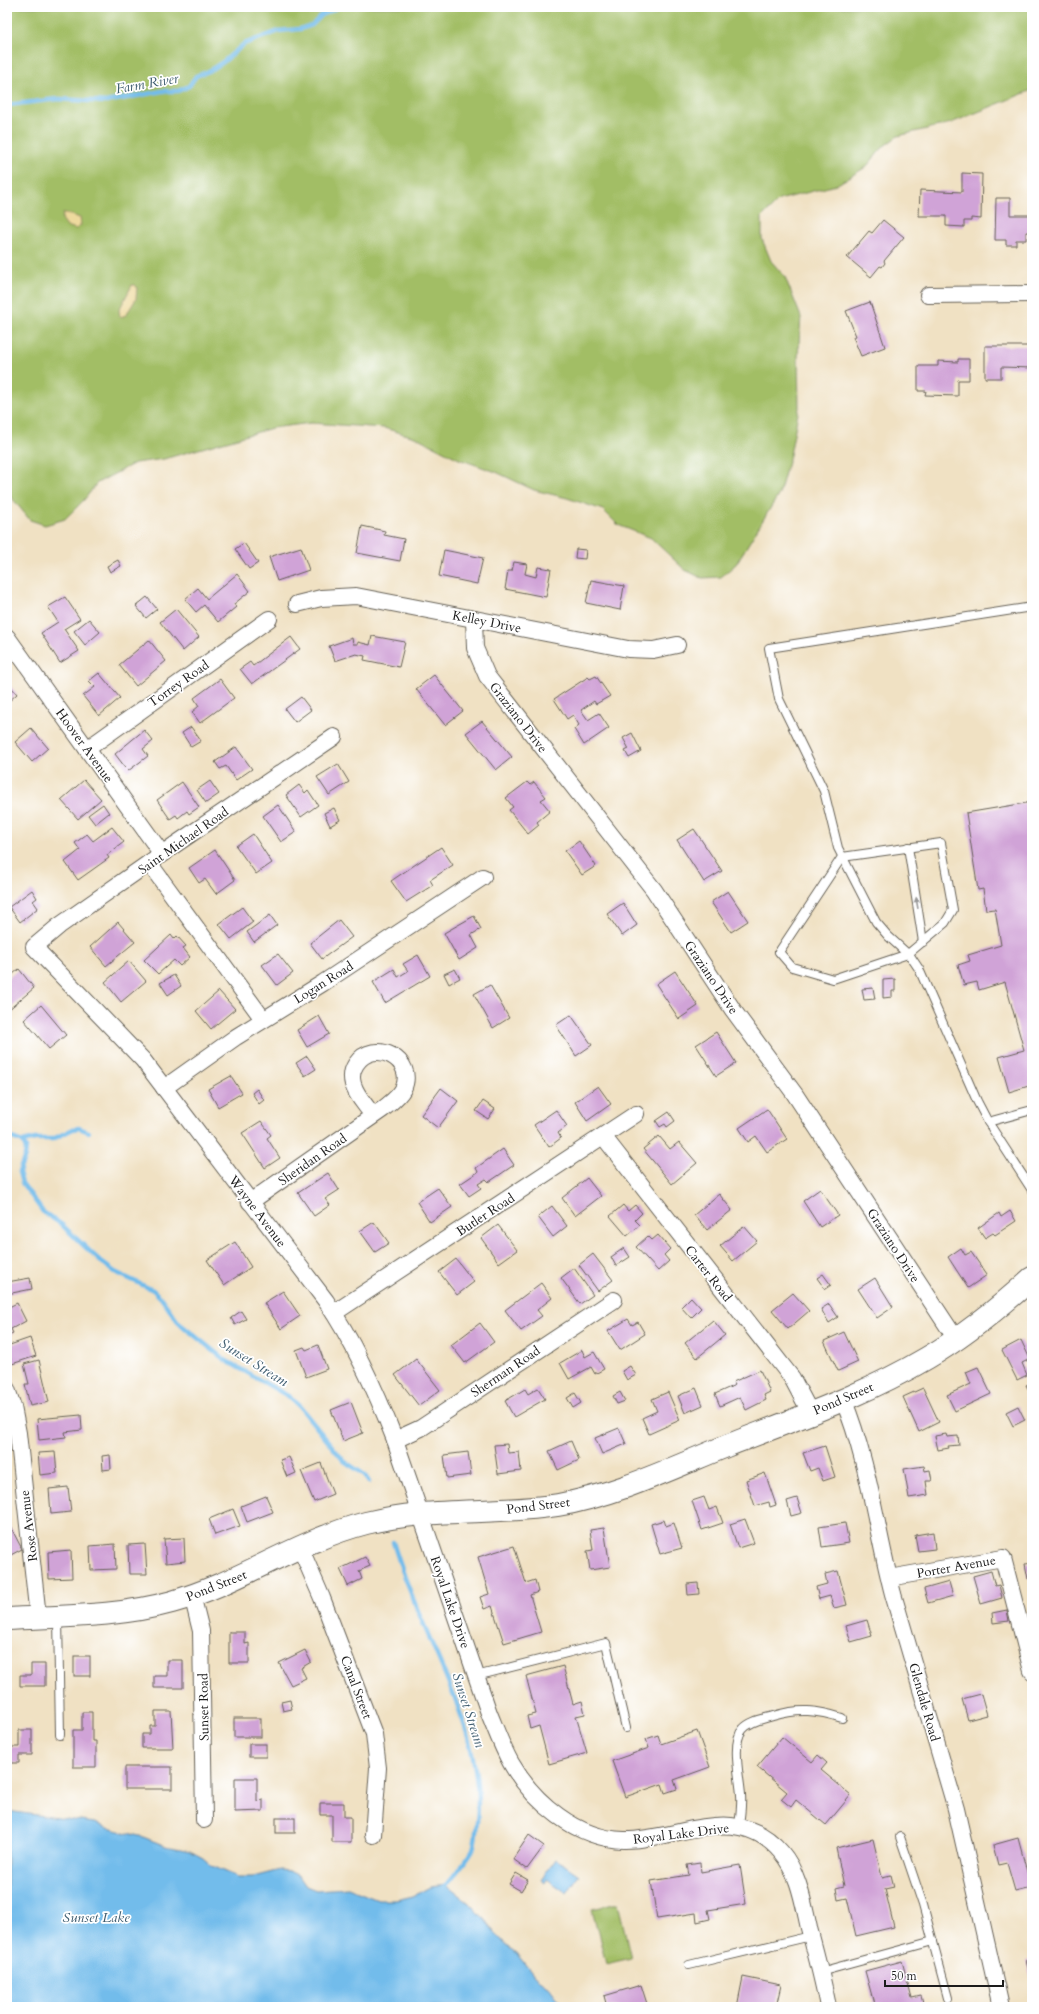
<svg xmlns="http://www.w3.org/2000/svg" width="1039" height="2014" font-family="Cardo,serif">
<rect width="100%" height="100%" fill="#fff"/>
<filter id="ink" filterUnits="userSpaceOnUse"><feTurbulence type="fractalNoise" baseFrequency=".025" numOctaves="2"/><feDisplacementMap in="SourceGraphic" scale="8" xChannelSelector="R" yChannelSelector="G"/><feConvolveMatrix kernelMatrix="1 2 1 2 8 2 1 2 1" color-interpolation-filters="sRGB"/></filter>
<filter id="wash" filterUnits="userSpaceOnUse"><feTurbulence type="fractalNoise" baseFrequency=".012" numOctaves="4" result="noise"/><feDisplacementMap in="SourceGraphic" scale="16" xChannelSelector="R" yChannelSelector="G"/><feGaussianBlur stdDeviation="0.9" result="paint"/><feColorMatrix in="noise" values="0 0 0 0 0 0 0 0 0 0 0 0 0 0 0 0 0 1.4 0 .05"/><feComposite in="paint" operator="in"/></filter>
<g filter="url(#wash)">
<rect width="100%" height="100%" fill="#f0e1c3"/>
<!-- green -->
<g fill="#a2be65" stroke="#5f6d40">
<path d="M7 7H1032V90L951 123 898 136 884 146 866 167 836 185 779 200 762 217V239L771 261 785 277 801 317 798 357 799 408 790 455 779 494 736 564 721 577 702 578 685 570 651 538 618 525 603 510 567 498 534 490 496 472 459 459 418 438 384 428 311 423 272 428 164 459 135 463 97 483 84 500 65 519 45 525 30 520 7 492Z"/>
<path d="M618 1903 631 1958 606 1964 592 1909Z"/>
</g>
<!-- sand -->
<g fill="#eeda9e" stroke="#857b5d">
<path d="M63 213H66L80 218 81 225 76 229 67 226 62 219Z"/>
<path d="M132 285H135L137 287 136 299 126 315 120 317 119 310Z"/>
</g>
<!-- water -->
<g fill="#72bceb" stroke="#476c84">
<path d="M7 1811 95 1823 108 1828 143 1837 166 1846 190 1851 203 1858 212 1866 238 1877H253L280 1870 289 1871 299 1876 306 1886 316 1890 348 1888 378 1900H396L413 1896 430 1887 446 1885 473 1906 505 1944 517 1954 535 1977 549 1987 558 1999 561 2007H7Z"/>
<path d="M556 1859 579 1875 567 1893 547 1879 545 1883 541 1880Z"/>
</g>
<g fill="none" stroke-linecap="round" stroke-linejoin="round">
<!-- stream -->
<g stroke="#72bceb" stroke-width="4.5">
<path d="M7 105 58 99 106 102 162 91H178L189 86 196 76 209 71 223 62 244 44 279 31 300 29 312 25 322 15 338 7"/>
<path d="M7 1136 23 1142 26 1149 25 1156 19 1172 22 1183 43 1212 61 1224 100 1261 115 1272 153 1290 161 1298 179 1323 225 1360 288 1396 300 1407 344 1461 365 1475 369 1482"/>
<path d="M23 1142 35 1139H53L73 1129 79 1128 89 1132"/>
<path d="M393 1542C402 1572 414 1602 426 1630 452 1690 484 1755 477 1822 476 1830 476 1840 473 1849 469 1858 453 1876 446 1885"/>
</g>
</g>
<g id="blocks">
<!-- building -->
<g fill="#d0a3d7">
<path d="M962 173 982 174 981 219 971 218V221H964V227L946 226V216H919L920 190 962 192Z"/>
<path d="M996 198H1010V215H1032V232H1026V240H1016V245H1006V240H995Z"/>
<path d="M883 220 904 237 884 261 885 263 882 267 880 266 871 277 847 257 869 231 872 233Z"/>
<path d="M870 302 885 347 861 356 853 337 856 336 846 311Z"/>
<path d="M985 346H1032V368L1001 367V378H985Z"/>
<path d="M958 359H969V380H958V396L925 395 926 391H918V366H938V361L958 362Z"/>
<path d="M362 526 385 531 384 535 404 539 400 561 357 553Z"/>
<path d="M244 543 258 563 249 569 235 549Z"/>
<path d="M301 547 309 570 277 581 269 557Z"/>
<path d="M576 549 586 550 585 559 575 558Z"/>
<path d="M444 550 483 558 477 584 439 576Z"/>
<path d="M118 560 121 566 110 572 107 566Z"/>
<path d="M514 562 527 564 525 574 536 577 538 567 551 569 546 597 505 589 508 571H512Z"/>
<path d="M237 574 250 591 234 604 236 607 218 622 204 605 196 612 185 599 198 588 207 599Z"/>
<path d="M591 580 624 586 620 610 586 603Z"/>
<path d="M65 597 80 619 64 629 79 651 60 663 41 633 58 622 48 607Z"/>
<path d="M147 597 157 609 146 618 136 606Z"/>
<path d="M176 609 199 637 183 651 160 622Z"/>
<path d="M89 619 100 632 85 645 74 631Z"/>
<path d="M372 636 405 642 399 667 364 660 365 656 356 654 335 661 329 646 352 638 353 644H358V642L370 645Z"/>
<path d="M291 637 300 649 252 684 240 669 250 662 253 666Z"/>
<path d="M149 640 166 661 136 686 119 665Z"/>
<path d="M99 673 120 698 99 716 83 696 95 687 89 681Z"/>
<path d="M434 675 463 711 445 725 416 689Z"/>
<path d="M596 676 610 696 596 704 594 701 581 710 588 720 599 713 609 728 584 745 574 729 579 725 573 715 567 719 554 699 588 677 590 679Z"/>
<path d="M220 679 234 698 200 723 192 712 199 706 194 698Z"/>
<path d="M7 682 17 694 7 703Z"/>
<path d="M301 697 311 710 295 722 285 709Z"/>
<path d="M482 721 512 757 496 770 466 733Z"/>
<path d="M191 727 201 741 191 747 182 733Z"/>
<path d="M31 728 48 748 32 762 15 742Z"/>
<path d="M144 730 153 741 143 749 148 756 128 771 115 754Z"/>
<path d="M632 733 641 751 629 758 625 751 629 749 623 738Z"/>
<path d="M236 747 252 769 236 780 226 766 220 769 215 762Z"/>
<path d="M338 764 349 782 329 795 317 777Z"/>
<path d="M84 780 101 799 78 819 61 800Z"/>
<path d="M210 781 219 794 206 803 197 790Z"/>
<path d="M182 782 199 807 189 814 187 811 178 818 176 815 170 819 157 800Z"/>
<path d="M527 782 530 785 534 782 546 797 541 800 550 811 537 822 539 825 528 834 509 810 513 807 506 798Z"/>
<path d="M299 785 305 793 308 790 318 805 301 817 286 795Z"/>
<path d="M1032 802V1085L1009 1092 999 1057 1024 1050 1005 982 979 990 977 982 964 985 958 965 970 961 968 955 1001 945 995 909 986 910 983 889 978 890 966 813Z"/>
<path d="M103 804 109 813 95 824 88 815Z"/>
<path d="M278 805 296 832 281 842 263 816Z"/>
<path d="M334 808 340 820 330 826 324 813Z"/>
<path d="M112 827 124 842 107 855 109 858 78 880 65 862 80 850 75 843 87 834 93 841Z"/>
<path d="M694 829 722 871 704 882 677 840Z"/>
<path d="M253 834 272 863 256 874 236 846Z"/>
<path d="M579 841 596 866 582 875 565 851Z"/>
<path d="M441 847 453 865 430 880 433 885 406 902 391 881Z"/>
<path d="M215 850 235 880 216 894 205 879 199 883 189 868Z"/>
<path d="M32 890 37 898 33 901 38 908 20 922 9 907Z"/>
<path d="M728 891 748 921 731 932 711 902Z"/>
<path d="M623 903 637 925 622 936 607 914Z"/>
<path d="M242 907 253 922 231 939 219 924Z"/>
<path d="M270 915 277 925 254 942 247 932Z"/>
<path d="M474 916 481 929 471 935 478 948 459 960 444 933Z"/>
<path d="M339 920 352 937 322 959 310 943Z"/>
<path d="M118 922 135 942 106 966 90 947Z"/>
<path d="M171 935 174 939 177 936 186 946 183 948 190 957 180 966 174 960 158 974 144 960Z"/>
<path d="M278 954 293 973 277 985 262 965Z"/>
<path d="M418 955 430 976 385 1003 373 982 394 969 398 977 408 971 403 964Z"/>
<path d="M129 961 146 981 121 1002 105 982Z"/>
<path d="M19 969 34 988 7 1011V997L9 995 7 993V979Z"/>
<path d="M455 969 460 978 449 984 444 974Z"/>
<path d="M675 971 698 1006 679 1019 656 984Z"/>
<path d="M174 975 181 986 168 995 160 983Z"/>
<path d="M895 979V991H892V997L883 998V980Z"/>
<path d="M490 985 509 1018 493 1028 474 994Z"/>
<path d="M873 988 875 999 864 1000 862 989Z"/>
<path d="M219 991 235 1009 211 1029 196 1011Z"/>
<path d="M41 1005 66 1035 49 1049 24 1020Z"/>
<path d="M571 1015 592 1045 576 1056 556 1025Z"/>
<path d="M319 1016 329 1034 307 1047 297 1030Z"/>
<path d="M716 1032 736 1063 716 1076 696 1045Z"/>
<path d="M307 1056 316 1069 305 1076 296 1063Z"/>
<path d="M231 1076 242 1093 218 1107 208 1089Z"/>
<path d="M598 1086 611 1104 587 1121 575 1102Z"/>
<path d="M441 1088 458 1101 438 1128 421 1115Z"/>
<path d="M257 1089 264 1100 259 1104 252 1093Z"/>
<path d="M483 1101 495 1109 488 1119 476 1111Z"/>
<path d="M767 1109 787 1139 767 1152 756 1136 748 1142 739 1128Z"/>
<path d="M556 1110 567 1126 558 1133 561 1138 549 1147 534 1125Z"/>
<path d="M669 1112 675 1121 667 1127 665 1124 660 1127 656 1121Z"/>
<path d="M261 1121 271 1135 267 1138 280 1158 265 1168 242 1133Z"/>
<path d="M659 1136 670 1149 679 1142 697 1163 672 1184 643 1149Z"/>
<path d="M503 1149 514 1165 489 1182 486 1179 478 1184 481 1188 469 1196 460 1184 478 1172 476 1168Z"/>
<path d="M328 1173 339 1190 325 1199 330 1205 314 1216 298 1193Z"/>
<path d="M587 1178 601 1196 575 1216 562 1198Z"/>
<path d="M438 1188 452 1207 430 1222 417 1202Z"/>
<path d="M820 1189 838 1215 820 1227 803 1201Z"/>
<path d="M719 1194 732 1210 707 1230 694 1215Z"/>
<path d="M623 1205 628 1211 635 1205 642 1213 635 1220 640 1225 627 1236 610 1216Z"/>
<path d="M552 1206 567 1226 553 1237 538 1217Z"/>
<path d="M1010 1211 1016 1221 995 1235 993 1233 985 1238 978 1228 999 1213 1001 1217Z"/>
<path d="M374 1222 389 1243 375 1252 360 1231Z"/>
<path d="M498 1225 517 1250 499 1263 481 1238Z"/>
<path d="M744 1226 757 1241 733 1261 720 1246Z"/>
<path d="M658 1235 670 1249 664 1255 669 1261 658 1271 636 1247 648 1236 652 1240Z"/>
<path d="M235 1242 251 1267 224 1285 207 1260Z"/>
<path d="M624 1248 630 1257 616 1266 611 1257Z"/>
<path d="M961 1248 965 1255 971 1252 987 1275 968 1288 948 1257Z"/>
<path d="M593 1254 613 1280 598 1291 579 1265Z"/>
<path d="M456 1259 474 1282 457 1295 439 1272Z"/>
<path d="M574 1268 593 1295 580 1304 561 1278Z"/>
<path d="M823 1274 831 1285 825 1289 817 1278Z"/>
<path d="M30 1278 32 1289 7 1294V1282Z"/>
<path d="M875 1278 893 1307 877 1318 858 1289Z"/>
<path d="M541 1283 552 1298 537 1310 542 1316 521 1331 505 1310Z"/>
<path d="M283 1291 300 1316 281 1329 264 1303Z"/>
<path d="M793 1293 809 1311 788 1329 772 1310Z"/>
<path d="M691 1297 701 1308 691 1318 681 1307Z"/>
<path d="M17 1303 26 1321 11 1329 13 1333 7 1336V1308Z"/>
<path d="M829 1304 838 1317 829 1323 821 1309Z"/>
<path d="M241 1311 246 1319 235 1325 231 1318Z"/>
<path d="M628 1319 632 1325 638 1322 645 1334 620 1350 608 1331Z"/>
<path d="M713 1320 725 1335 697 1358 685 1343Z"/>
<path d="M480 1323 494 1342 465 1363 451 1345Z"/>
<path d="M844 1332 858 1362 838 1371 824 1341Z"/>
<path d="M30 1338 36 1356 12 1364 7 1346Z"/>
<path d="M1021 1340 1030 1359 1022 1363 1027 1375 1017 1380 1002 1350Z"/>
<path d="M318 1345 327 1369 306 1377 296 1350 304 1347 306 1350Z"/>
<path d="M582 1350 585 1357 594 1352 604 1369 595 1374 591 1367 569 1379 560 1363Z"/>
<path d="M416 1359 440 1390 419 1406 395 1375Z"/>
<path d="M39 1360 49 1402 30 1406 25 1384H29L24 1364Z"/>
<path d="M630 1366 636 1375 627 1380 622 1371Z"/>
<path d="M978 1367 991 1394 955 1411 947 1395 971 1384 966 1372Z"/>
<path d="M760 1370 770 1392 764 1395 766 1400 746 1410 740 1397 720 1406 715 1394 735 1385 733 1382Z"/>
<path d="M1032 1383V1393H1030L1026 1385Z"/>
<path d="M538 1388 545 1399 514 1417 505 1401 525 1389 528 1394Z"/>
<path d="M696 1388 703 1405 685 1413 678 1396Z"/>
<path d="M923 1388 939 1422 919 1432 903 1397Z"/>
<path d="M620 1392 625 1401 617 1404 613 1396Z"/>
<path d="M668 1392 680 1420 649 1434 642 1418 657 1411 652 1399Z"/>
<path d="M575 1393 581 1403 573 1408 567 1398Z"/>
<path d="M351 1402 363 1433 343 1441 331 1410Z"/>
<path d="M1018 1406 1025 1420 1013 1426 1006 1412Z"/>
<path d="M81 1415 82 1430 65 1432 66 1437 39 1440 37 1419Z"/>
<path d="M619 1428 626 1444 602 1454 595 1438Z"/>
<path d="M946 1434 947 1437 958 1436 959 1445 948 1446 949 1448 938 1450 935 1436Z"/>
<path d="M571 1441 579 1460 558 1470 549 1451Z"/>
<path d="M507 1444 508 1453 519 1452 521 1471 498 1474 494 1445Z"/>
<path d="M825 1446 835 1477 823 1481 818 1468 810 1471 803 1453Z"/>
<path d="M55 1452 57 1473 40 1475 38 1453Z"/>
<path d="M468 1452 471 1475 447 1478 444 1455Z"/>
<path d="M110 1455 111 1469 103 1470 102 1456Z"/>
<path d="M289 1457 296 1473 287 1477 280 1460Z"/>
<path d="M321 1463 333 1494 314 1502 301 1471Z"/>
<path d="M924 1466 925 1471 930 1470 932 1481H926L928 1495 909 1498 904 1469Z"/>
<path d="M765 1473 776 1505 770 1507 769 1502 755 1506 746 1480Z"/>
<path d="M68 1487 71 1512 51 1514 49 1489Z"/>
<path d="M266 1496 273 1512 247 1522 241 1506Z"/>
<path d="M704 1497 709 1510 717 1507 723 1523 702 1530 692 1501Z"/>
<path d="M797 1498 802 1513 791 1516 787 1501Z"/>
<path d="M233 1509 240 1526 215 1535 209 1519Z"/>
<path d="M745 1519 754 1543 738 1548 730 1524Z"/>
<path d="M7 1520 22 1549 7 1557Z"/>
<path d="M664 1520 666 1526 674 1523 682 1548 660 1554 651 1524Z"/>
<path d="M845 1523 849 1543 822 1547 819 1527Z"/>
<path d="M604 1528 610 1567 590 1570 587 1551 593 1550 590 1530Z"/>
<path d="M933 1532 935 1549 918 1551 915 1535Z"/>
<path d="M184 1538 185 1561 166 1563 164 1539Z"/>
<path d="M115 1544 116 1569 91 1570 90 1546Z"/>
<path d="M145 1544 147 1574H129L128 1545Z"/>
<path d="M514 1546 526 1583 535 1580 538 1592 530 1595 541 1632 504 1643 492 1606 484 1609 480 1597 489 1594 478 1557Z"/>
<path d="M71 1550 72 1578 49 1579 48 1552Z"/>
<path d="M365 1557 370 1566 359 1571 362 1579 348 1586 340 1569Z"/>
<path d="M1032 1563V1578L1028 1579 1025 1564Z"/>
<path d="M838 1571 847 1605 834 1608 830 1596 819 1599 816 1587 827 1584 825 1574Z"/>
<path d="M991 1571 995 1586 999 1585 1002 1598 981 1604 973 1576Z"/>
<path d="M949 1582 953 1596 928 1603 924 1589Z"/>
<path d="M698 1583 699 1594 688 1595 687 1584Z"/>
<path d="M1007 1610 1009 1621 993 1623 992 1613Z"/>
<path d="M867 1620 872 1636 851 1642 846 1626Z"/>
<path d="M229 1632H245V1644L249 1643V1663H229Z"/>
<path d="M305 1650 311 1662 301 1668 306 1678 291 1685 279 1663Z"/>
<rect x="74" y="1656" width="16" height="20"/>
<path d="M167 1660H183V1688H154V1676H167Z"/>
<path d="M31 1664H45V1686H20V1675H31Z"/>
<path d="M563 1666 573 1704 582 1701 585 1714 576 1716 587 1753 549 1764 539 1726 530 1729 527 1716 536 1714 526 1676Z"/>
<path d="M981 1694 987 1715 968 1720 962 1699Z"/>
<path d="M290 1700 292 1709 283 1711 281 1702Z"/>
<path d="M155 1711H171L173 1748H142V1734H150V1726H155Z"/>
<path d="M82 1712H92V1741H96V1767H73V1730H82Z"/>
<rect x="234" y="1718" width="27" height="19"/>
<path d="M19 1730H32V1755H19V1763H11V1747H19Z"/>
<path d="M697 1731 710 1767 674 1780 677 1789 665 1793 662 1784 625 1797 612 1761 649 1748 646 1739 658 1735 661 1744Z"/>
<path d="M782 1737 812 1762 818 1755 827 1763 821 1770 851 1795 826 1825 796 1800 791 1807 781 1799 787 1792 757 1767Z"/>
<rect x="249" y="1744" width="17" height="13"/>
<rect x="125" y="1767" width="47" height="22"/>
<path d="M235 1778H257V1801L263 1800V1811L235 1812Z"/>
<path d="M320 1803H344V1817H351V1842H332V1815H320Z"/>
<rect x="276" y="1818" width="19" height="15"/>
<path d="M529 1835 544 1846 527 1869 513 1859Z"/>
<path d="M1018 1838 1031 1887 1015 1891 1007 1863 998 1865 993 1845Z"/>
<path d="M873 1839 882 1877 891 1875 894 1887 885 1889 894 1927 856 1936 847 1898 838 1900 836 1888 844 1886 836 1848Z"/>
<path d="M700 1863 701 1872 740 1865 746 1904 708 1910 710 1919 697 1922 696 1913 657 1919 651 1881 689 1875 687 1865Z"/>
<path d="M516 1873 528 1880 521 1891 509 1884Z"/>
<path d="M1032 1960V1981L1026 1961Z"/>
<path d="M902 1961 912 1998 921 1996 924 2007H875L865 1971Z"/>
<path d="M743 1977 781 1985 776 2007H737Z"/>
<path d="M641 1985 648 2007H607L604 1996Z"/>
</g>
</g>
</g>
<g filter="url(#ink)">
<use href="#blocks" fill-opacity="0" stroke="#666156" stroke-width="1"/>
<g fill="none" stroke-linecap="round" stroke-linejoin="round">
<!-- lane casing -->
<g stroke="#666156" stroke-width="10">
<g id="lane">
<path d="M1032 607 769 648 779 699 824 791 838 848 876 922 888 936 911 957 919 969 977 1101 988 1122 1032 1190"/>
<path d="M941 843 953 910 945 923 908 954 833 979 792 967 779 952 842 857Z"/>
<path d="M908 847 923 942"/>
<path d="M988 1122 1032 1110"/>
<path d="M58 1617 60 1735"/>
<path d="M476 1676 606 1643 626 1728"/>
<path d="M739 1826C740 1816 742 1805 741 1795 740 1779 731 1742 743 1729 750 1721 763 1719 773 1716 798 1708 818 1710 842 1718"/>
<path d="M900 1837 923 1905 948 1998"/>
<path d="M689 1965 811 1936"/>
<path d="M820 1972 933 1941"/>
</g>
</g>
<!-- street casing -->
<g stroke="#666156" stroke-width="18">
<g id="street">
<path d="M928 295 1032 294"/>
<path d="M297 604 321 598 356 596 628 649 653 650 677 645"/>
<path d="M474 619 475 648 487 676 654 890 733 1010 794 1093 956 1339"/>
<path d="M7 637 162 854"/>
<path d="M334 737 176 844 59 926 34 947 143 1060 326 1301C355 1344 377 1393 395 1440L489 1713C496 1730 502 1747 511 1763 533 1802 577 1839 624 1840 678 1841 737 1800 781 1852 799 1873 803 1902 809 1928 816 1954 823 1980 828 2007"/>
<path d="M87 749 269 619"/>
<path d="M149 863 263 1019"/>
<path d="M164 1088 236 1037 323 983 483 877"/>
<path d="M603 1136 792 1378 810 1412"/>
<path d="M250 1202 383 1109C390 1103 399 1097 403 1089 417 1060 374 1037 356 1064 352 1070 351 1077 353 1084 356 1096 367 1106 373 1116"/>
<path d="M334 1313 636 1114"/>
<path d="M7 1389 13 1407 18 1433 38 1617"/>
<path d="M843 1399C869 1462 876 1529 893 1594L956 1809 1001 2007"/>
<path d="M395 1440 421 1428 614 1300"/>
<path d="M300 1547 322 1598 374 1734 378 1768 373 1835"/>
<path d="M889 1578 1003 1558 1032 1671"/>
<path d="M192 1595 201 1631 204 1820"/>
</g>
</g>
<!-- secondary casing -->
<g stroke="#666156" stroke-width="24">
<path id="secondary" d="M7 1619C62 1616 118 1617 172 1602 239 1583 297 1541 366 1523 429 1507 494 1515 558 1505 616 1495 670 1469 724 1447 792 1420 863 1396 927 1358 965 1336 999 1308 1032 1278"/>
</g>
<!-- lane -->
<use href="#lane" stroke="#fff" stroke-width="8"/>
<!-- street -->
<use href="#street" stroke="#fff" stroke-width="16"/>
<!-- secondary -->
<use href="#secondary" stroke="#fff" stroke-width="22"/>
</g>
<!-- one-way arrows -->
<defs><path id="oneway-solid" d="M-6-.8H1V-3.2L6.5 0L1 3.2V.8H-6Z"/></defs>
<use fill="#999" href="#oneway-solid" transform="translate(917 903) rotate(-99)"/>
</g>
<g text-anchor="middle" stroke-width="3.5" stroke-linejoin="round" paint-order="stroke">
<!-- street labels -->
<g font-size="13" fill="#1c1c1c" stroke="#fff">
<text transform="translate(487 621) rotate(11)" y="5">Kelley Drive</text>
<text transform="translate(178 683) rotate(-35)" y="5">Torrey Road</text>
<text transform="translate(519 717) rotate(52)" y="5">Graziano Drive</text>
<text transform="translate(85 745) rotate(54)" y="5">Hoover Avenue</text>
<text transform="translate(183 840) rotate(-35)" y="5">Saint Michael Road</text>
<text transform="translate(712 977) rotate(56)" y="5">Graziano Drive</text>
<text transform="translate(323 982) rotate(-32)" y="5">Logan Road</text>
<text transform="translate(312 1159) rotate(-35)" y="5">Sheridan Road</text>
<text transform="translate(258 1211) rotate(53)" y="5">Wayne Avenue</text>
<text transform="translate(485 1214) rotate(-33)" y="5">Butler Road</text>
<text transform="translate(894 1245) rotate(57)" y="5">Graziano Drive</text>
<text transform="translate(709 1273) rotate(52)" y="5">Carter Road</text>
<text transform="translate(505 1371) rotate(-34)" y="5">Sherman Road</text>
<text transform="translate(843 1398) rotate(-23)" y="5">Pond Street</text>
<text transform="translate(538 1505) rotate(-7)" y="5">Pond Street</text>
<text transform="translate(28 1526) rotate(-97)" y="5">Rose Avenue</text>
<text transform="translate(956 1566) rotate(-10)" y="5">Porter Avenue</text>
<text transform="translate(216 1585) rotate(-22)" y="5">Pond Street</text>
<text transform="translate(451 1602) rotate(71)" y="5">Royal Lake Drive</text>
<text transform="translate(357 1687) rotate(69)" y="5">Canal Street</text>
<text transform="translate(925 1702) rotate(74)" y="5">Glendale Road</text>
<text transform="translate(203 1707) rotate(-91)" y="5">Sunset Road</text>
<text transform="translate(681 1833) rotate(-7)" y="5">Royal Lake Drive</text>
</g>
<!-- water labels -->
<g font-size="14" font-style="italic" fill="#3e5c6f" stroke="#fff">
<text transform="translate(147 83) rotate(-10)" y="5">Farm River</text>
<text transform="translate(254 1362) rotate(32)" y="5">Sunset Stream</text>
<text transform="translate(469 1710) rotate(72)" y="5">Sunset Stream</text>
<text x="96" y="1922">Sunset Lake</text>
</g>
</g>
<!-- margin -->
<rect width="1039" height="2014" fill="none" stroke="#fff" stroke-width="24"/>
<!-- scale -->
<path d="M885 1980v6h118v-6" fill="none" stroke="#1c1c1c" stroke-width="2"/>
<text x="891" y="1980" font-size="12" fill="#1c1c1c" stroke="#ffffff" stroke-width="3" paint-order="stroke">50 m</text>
</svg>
